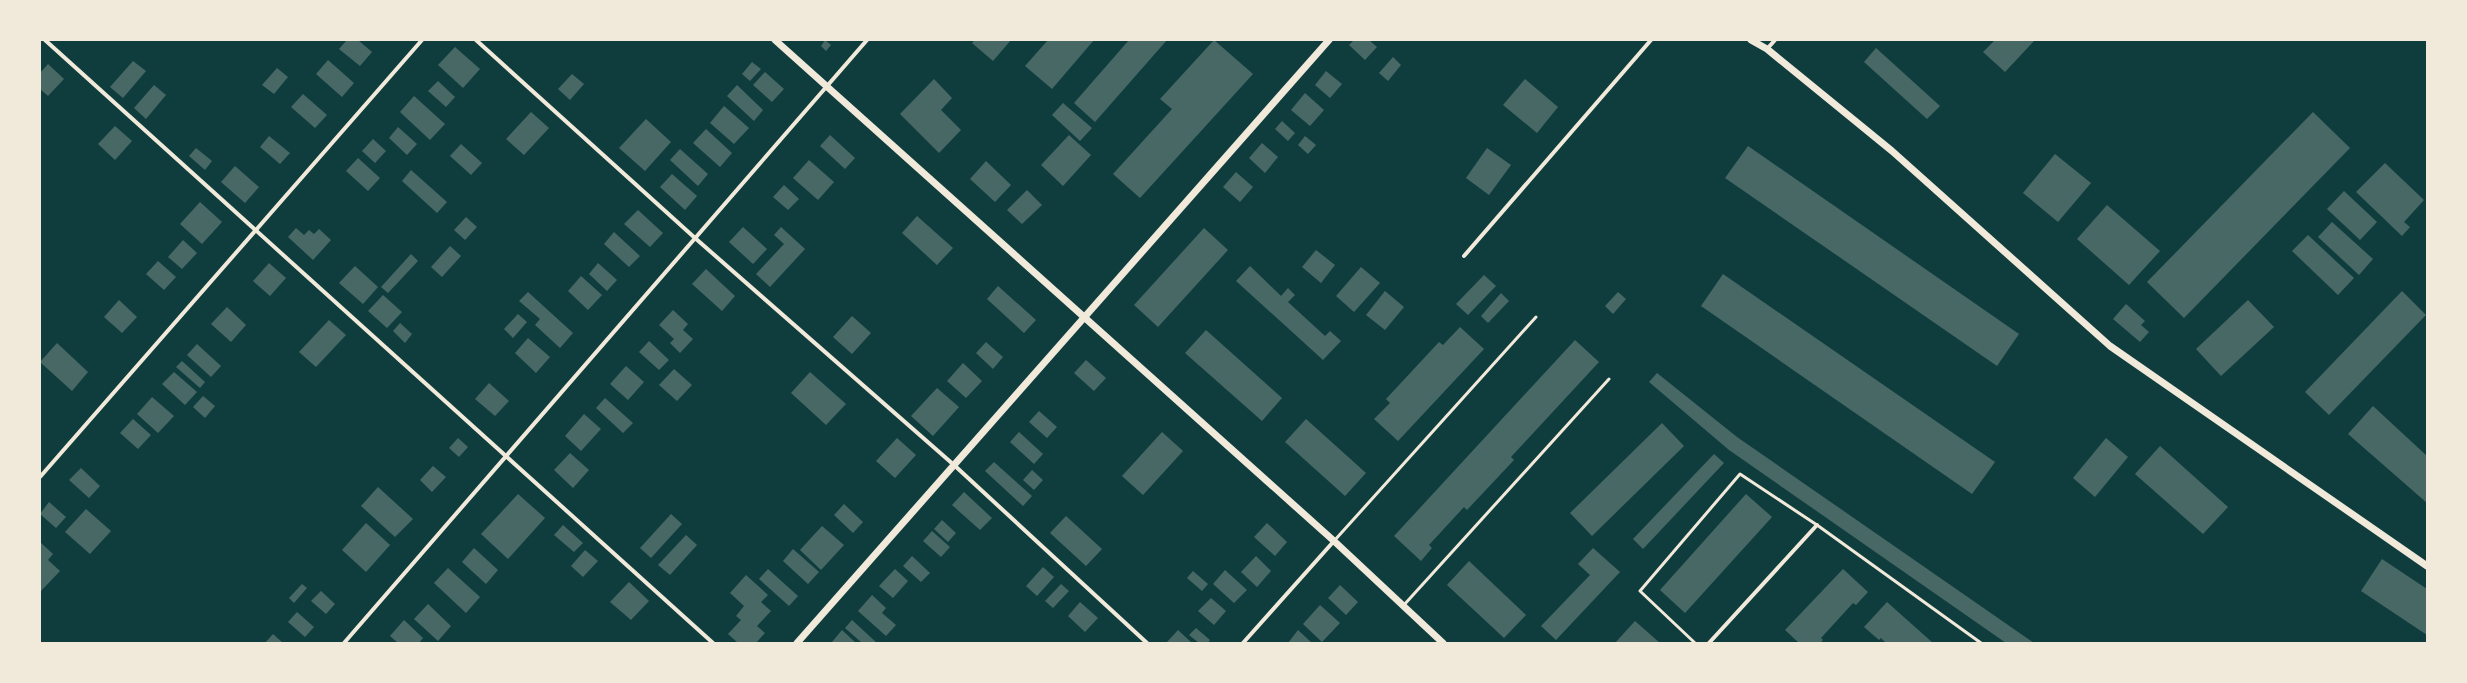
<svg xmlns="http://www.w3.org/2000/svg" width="2467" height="683" font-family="'Nunito Sans',sans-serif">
<rect width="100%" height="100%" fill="#0f3d3e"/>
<!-- building -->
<g fill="#486865">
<path d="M347 40H358L372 52 360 66 339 49Z"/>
<path d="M825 40 831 45 826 51 821 46Z"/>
<path d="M975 40H1011L993 61 972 43Z"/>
<path d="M1048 40H1094L1052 89 1025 66Z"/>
<path d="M1129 40H1167L1095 122 1074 103Z"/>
<path d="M1214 40 1253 74 1140 198 1113 174 1172 109 1160 99Z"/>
<path d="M1354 40H1369L1377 47 1365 60 1349 45Z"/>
<path d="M1995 40H2035L2005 72 1983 52Z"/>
<path d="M455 47 480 69 463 88 438 65Z"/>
<path d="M1876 48 1940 106 1927 119 1864 62Z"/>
<path d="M1393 57 1401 65 1388 81 1379 73Z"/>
<path d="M328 60 354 83 342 97 316 74Z"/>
<path d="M133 61 146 71 123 98 110 87Z"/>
<path d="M752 62 761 69 750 81 742 74Z"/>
<path d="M48 64 64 79 48 96 40 89V73Z"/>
<path d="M277 68 288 77 274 94 262 85Z"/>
<path d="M1326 71 1342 84 1330 98 1315 85Z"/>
<path d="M765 72 784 89 772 102 753 85Z"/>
<path d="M572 74 584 84 570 100 558 89Z"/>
<path d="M934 79 952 98 941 110 961 130 939 153 900 114Z"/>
<path d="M1525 79 1558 107 1537 133 1503 105Z"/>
<path d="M438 81 455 97 446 107 428 91Z"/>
<path d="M154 85 166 95 146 119 134 108Z"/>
<path d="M737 85 763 110 754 121 727 96Z"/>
<path d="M1305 93 1324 110 1310 126 1291 110Z"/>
<path d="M303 94 327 115 315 128 291 107Z"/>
<path d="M414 96 445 124 430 140 400 112Z"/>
<path d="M1063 103 1092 128 1080 141 1052 115Z"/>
<path d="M724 106 749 128 734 144 710 123Z"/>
<path d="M531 112 549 128 524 155 506 139Z"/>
<path d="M2313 112 2350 148 2184 318 2147 282Z"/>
<path d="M646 119 671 142 645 171 619 148Z"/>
<path d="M1282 121 1295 133 1288 141 1275 129Z"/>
<path d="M115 126 132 141 115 160 98 144Z"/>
<path d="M398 127 417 144 407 155 389 138Z"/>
<path d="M706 129 732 153 720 167 693 143Z"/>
<path d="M830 135 855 158 845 169 820 146Z"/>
<path d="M1069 135 1091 155 1063 186 1041 165Z"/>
<path d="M269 136 290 153 280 164 260 147Z"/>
<path d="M1305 136 1316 145 1308 154 1298 145Z"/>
<path d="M373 139 386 151 375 163 362 151Z"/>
<path d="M1262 143 1278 157 1265 173 1249 158Z"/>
<path d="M461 144 482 163 471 175 450 156Z"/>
<path d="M1748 146 2019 334 1997 366 1725 178Z"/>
<path d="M196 148 212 161 205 170 189 156Z"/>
<path d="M1487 148 1511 165 1489 195 1466 178Z"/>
<path d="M680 149 708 174 698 186 670 160Z"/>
<path d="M2055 154 2091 183 2058 222 2023 193Z"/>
<path d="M358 158 380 178 368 191 346 171Z"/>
<path d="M809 160 834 182 818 200 793 178Z"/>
<path d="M986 161 1011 185 995 202 970 179Z"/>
<path d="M2385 163 2424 200 2404 222 2410 227 2402 236 2356 192Z"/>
<path d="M235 166 259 187 245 203 221 182Z"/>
<path d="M411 170 447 202 437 213 402 181Z"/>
<path d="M1236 172 1253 187 1240 202 1223 187Z"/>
<path d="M672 174 697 196 685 210 660 187Z"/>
<path d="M784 185 799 199 788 210 773 197Z"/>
<path d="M1027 190 1042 205 1022 224 1007 210Z"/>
<path d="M2344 191 2377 222 2360 240 2327 209Z"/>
<path d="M200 202 222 222 202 244 180 224Z"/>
<path d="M2107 205 2160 251 2129 285 2077 239Z"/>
<path d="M638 210 663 233 650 247 624 224Z"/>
<path d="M917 216 953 248 937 265 902 233Z"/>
<path d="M466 217 477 227 465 240 454 230Z"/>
<path d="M2332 222 2373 259 2359 275 2318 237Z"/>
<path d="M743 227 767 249 753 264 729 242Z"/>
<path d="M781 227 805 249 770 287 756 274 784 244 774 235Z"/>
<path d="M296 228 304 235 309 230 314 234 319 229 331 240 313 260 288 237Z"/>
<path d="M1204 228 1228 250 1158 327 1134 305Z"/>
<path d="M614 232 640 256 629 267 604 244Z"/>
<path d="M2308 235 2354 278 2338 295 2292 251Z"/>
<path d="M183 240 197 253 182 269 168 257Z"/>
<path d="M450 246 461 256 442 277 431 267Z"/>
<path d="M1316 250 1335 265 1321 283 1302 267Z"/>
<path d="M411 254 418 261 388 293 381 287Z"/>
<path d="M158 261 176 277 164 290 146 274Z"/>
<path d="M269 263 286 278 270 296 253 281Z"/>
<path d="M598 263 617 280 607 291 589 274Z"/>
<path d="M355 266 378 287 363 304 339 283Z"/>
<path d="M1250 266 1281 296 1288 288 1295 295 1288 302 1325 336 1330 331 1341 341 1323 360 1236 281Z"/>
<path d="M1361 267 1380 283 1354 312 1336 296Z"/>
<path d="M706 269 735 296 722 311 692 284Z"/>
<path d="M1723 274 1995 462 1972 494 1701 306Z"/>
<path d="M1484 275 1496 286 1468 315 1456 304Z"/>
<path d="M581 276 602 295 588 310 568 291Z"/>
<path d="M998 286 1036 320 1024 333 987 299Z"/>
<path d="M1385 291 1404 307 1385 330 1366 315Z"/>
<path d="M2402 291 2426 315 2329 415 2305 392Z"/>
<path d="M528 292 573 333 560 348 535 325 540 319 519 301Z"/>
<path d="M1618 292 1626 299 1613 314 1605 306Z"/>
<path d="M1501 293 1509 301 1488 323 1481 316Z"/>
<path d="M383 295 402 312 387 328 368 311Z"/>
<path d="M119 300 137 317 122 333 104 317Z"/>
<path d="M2248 300 2274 327 2221 376 2196 349Z"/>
<path d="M2126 304 2145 321 2141 325 2149 332 2140 342 2113 319Z"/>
<path d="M227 307 246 325 231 342 211 324Z"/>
<path d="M673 310 688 324 683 330 693 339 680 353 670 343 674 339 659 325Z"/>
<path d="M518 314 527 322 513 338 504 329Z"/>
<path d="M852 316 871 333 852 354 833 337Z"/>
<path d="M329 320 346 335 316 367 299 352Z"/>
<path d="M400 323 412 334 405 343 393 331Z"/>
<path d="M1460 327 1484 349 1398 441 1374 419 1390 403 1386 399 1439 342 1443 345Z"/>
<path d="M1206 330 1282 398 1262 421 1185 353Z"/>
<path d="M528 338 550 357 536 373 515 353Z"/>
<path d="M1575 340 1599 362 1511 457 1514 460 1467 510 1464 507 1429 545 1432 548 1421 561 1394 536Z"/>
<path d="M649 341 669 360 659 370 639 352Z"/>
<path d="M986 342 1003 357 993 369 976 353Z"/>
<path d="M57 343 88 372 72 391 40 362Z"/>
<path d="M197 344 221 366 211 377 187 355Z"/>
<path d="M1086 360 1106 378 1094 391 1074 373Z"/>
<path d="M182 361 205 382 200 388 176 367Z"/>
<path d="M963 363 982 381 966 398 947 381Z"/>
<path d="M626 366 644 382 628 400 610 384Z"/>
<path d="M674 369 692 385 677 401 659 385Z"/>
<path d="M174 372 197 392 185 405 162 384Z"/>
<path d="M810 372 846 404 826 425 791 393Z"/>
<path d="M1657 373 1737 437 2034 643H2006L1729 450 1649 382Z"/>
<path d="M489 383 509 401 495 416 475 399Z"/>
<path d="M937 388 959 407 933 436 911 416Z"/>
<path d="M203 396 215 406 205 418 193 407Z"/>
<path d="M152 397 174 416 158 433 137 414Z"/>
<path d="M605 398 633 423 623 433 596 408Z"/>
<path d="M2373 406 2427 456V503L2348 434Z"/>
<path d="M1039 411 1057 427 1047 438 1029 422Z"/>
<path d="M584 414 601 429 581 451 565 436Z"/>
<path d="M133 419 151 435 138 449 120 433Z"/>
<path d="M1306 419 1366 473 1345 496 1285 442Z"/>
<path d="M1662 423 1684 446 1592 536 1570 513Z"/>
<path d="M1019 432 1043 454 1034 464 1010 442Z"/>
<path d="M1162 432 1183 451 1143 495 1122 476Z"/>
<path d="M458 438 468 447 459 457 449 448Z"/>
<path d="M897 438 916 455 895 478 876 461Z"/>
<path d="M2106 438 2128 457 2095 497 2073 478Z"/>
<path d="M2160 446 2228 507 2203 534 2135 474Z"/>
<path d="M570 453 589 470 573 488 554 470Z"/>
<path d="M1714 454 1724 463 1643 549 1633 539Z"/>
<path d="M994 462 1032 496 1023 506 985 471Z"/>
<path d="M433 466 446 477 432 492 420 480Z"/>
<path d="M81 468 100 486 89 498 69 480Z"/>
<path d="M1032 470 1043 480 1034 490 1023 480Z"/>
<path d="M378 487 413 519 395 537 361 506Z"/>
<path d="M964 492 992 518 980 530 952 505Z"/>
<path d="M518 494 545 518 508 559 481 534Z"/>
<path d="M1746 494 1772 517 1685 613 1660 590Z"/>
<path d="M49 502 66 517 56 528 40 514Z"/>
<path d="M844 504 863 522 853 533 834 515Z"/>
<path d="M86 509 111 531 90 554 65 532Z"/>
<path d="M671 514 682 524 651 558 640 548Z"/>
<path d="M1066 516 1102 549 1086 566 1050 533Z"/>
<path d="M942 520 956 533 948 542 934 529Z"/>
<path d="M366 523 390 545 366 572 342 550Z"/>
<path d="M1267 523 1287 542 1275 556 1254 537Z"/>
<path d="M563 525 583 543 574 552 554 535Z"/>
<path d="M822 526 844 545 821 570 800 550Z"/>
<path d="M932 531 950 547 941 557 923 541Z"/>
<path d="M686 535 697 545 670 575 658 565Z"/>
<path d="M40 542 53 554 48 560 60 571 41 591Z"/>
<path d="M474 548 498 570 486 584 462 562Z"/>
<path d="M1593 548 1620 572 1556 640 1541 626 1590 575 1578 564Z"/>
<path d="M793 549 819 572 808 584 783 561Z"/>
<path d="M585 550 598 561 583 577 571 566Z"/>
<path d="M912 556 930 573 921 582 903 566Z"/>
<path d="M1256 556 1271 571 1257 587 1241 572Z"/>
<path d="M2382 559 2427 589V635L2361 591Z"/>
<path d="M1469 561 1526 615 1504 638 1447 585Z"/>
<path d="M1043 567 1054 577 1037 596 1026 586Z"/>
<path d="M448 568 480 597 466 613 434 583Z"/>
<path d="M768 569 798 596 789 606 759 579Z"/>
<path d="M895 569 908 581 893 598 879 586Z"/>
<path d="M1843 569 1868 592 1856 605 1853 603 1821 638 1823 640 1820 643H1799L1785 630Z"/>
<path d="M1225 570 1247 590 1234 603 1213 584Z"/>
<path d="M1193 571 1208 584 1202 591 1187 578Z"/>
<path d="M746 575 768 595 761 602 771 611 757 626 765 633 756 643H738L728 634 741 620 736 616 744 606 730 593Z"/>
<path d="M629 582 649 601 631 620 610 602Z"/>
<path d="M302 584 307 588 294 603 289 598Z"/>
<path d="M1061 584 1069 591 1053 608 1045 601Z"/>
<path d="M1340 585 1358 602 1346 615 1328 598Z"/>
<path d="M321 591 335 604 326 614 311 601Z"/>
<path d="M872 595 886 608 882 613 896 625 886 636 858 611Z"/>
<path d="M1211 598 1226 611 1214 625 1198 611Z"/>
<path d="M1080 602 1098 618 1085 632 1068 616Z"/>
<path d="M1887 602 1933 643H1886L1881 638 1879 640 1864 627Z"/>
<path d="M428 604 451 626 438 641 414 619Z"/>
<path d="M1320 605 1340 623 1322 642 1303 624Z"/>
<path d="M297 612 314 627 305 637 288 622Z"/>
<path d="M404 620 423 638 419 643H398L390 636Z"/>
<path d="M852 620 877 643H862L845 628Z"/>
<path d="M1635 621 1660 643H1615Z"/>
<path d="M1196 628 1210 640 1208 643H1199L1189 635Z"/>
<path d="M842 630 856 643 832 642Z"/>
<path d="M1178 630 1192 643 1167 642Z"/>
<path d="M1298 630 1312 643H1288Z"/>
<path d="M273 634 283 643H265Z"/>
</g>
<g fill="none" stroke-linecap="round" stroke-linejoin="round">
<!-- service -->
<g stroke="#f1e9da" stroke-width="3">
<path d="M1334 541 1536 317"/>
<path d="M1403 606 1609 379"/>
<path d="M1695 643 1640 591 1740 474 1817 525 1981 643"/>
</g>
<!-- minor -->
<g stroke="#f1e9da" stroke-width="4">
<path d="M45 40 713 643"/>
<path d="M476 40 695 238 954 465 1147 643"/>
<path d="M1767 49 1775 40"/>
<path d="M1464 256 1651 40"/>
<path d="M40 477 422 40"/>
<path d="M344 643 867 40"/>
<path d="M1243 643 1334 541"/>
<path d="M1709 643 1817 525"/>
</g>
<!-- tertiary -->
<g stroke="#f1e9da" stroke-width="7">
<path d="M775 40 1334 541 1443 643"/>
<path d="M1751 40 1767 49 1892 151 2110 346 2427 566"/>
<path d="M797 643 1329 40"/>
</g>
</g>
<!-- border -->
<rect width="2467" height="683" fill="none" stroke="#f1e9da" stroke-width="82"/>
</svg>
